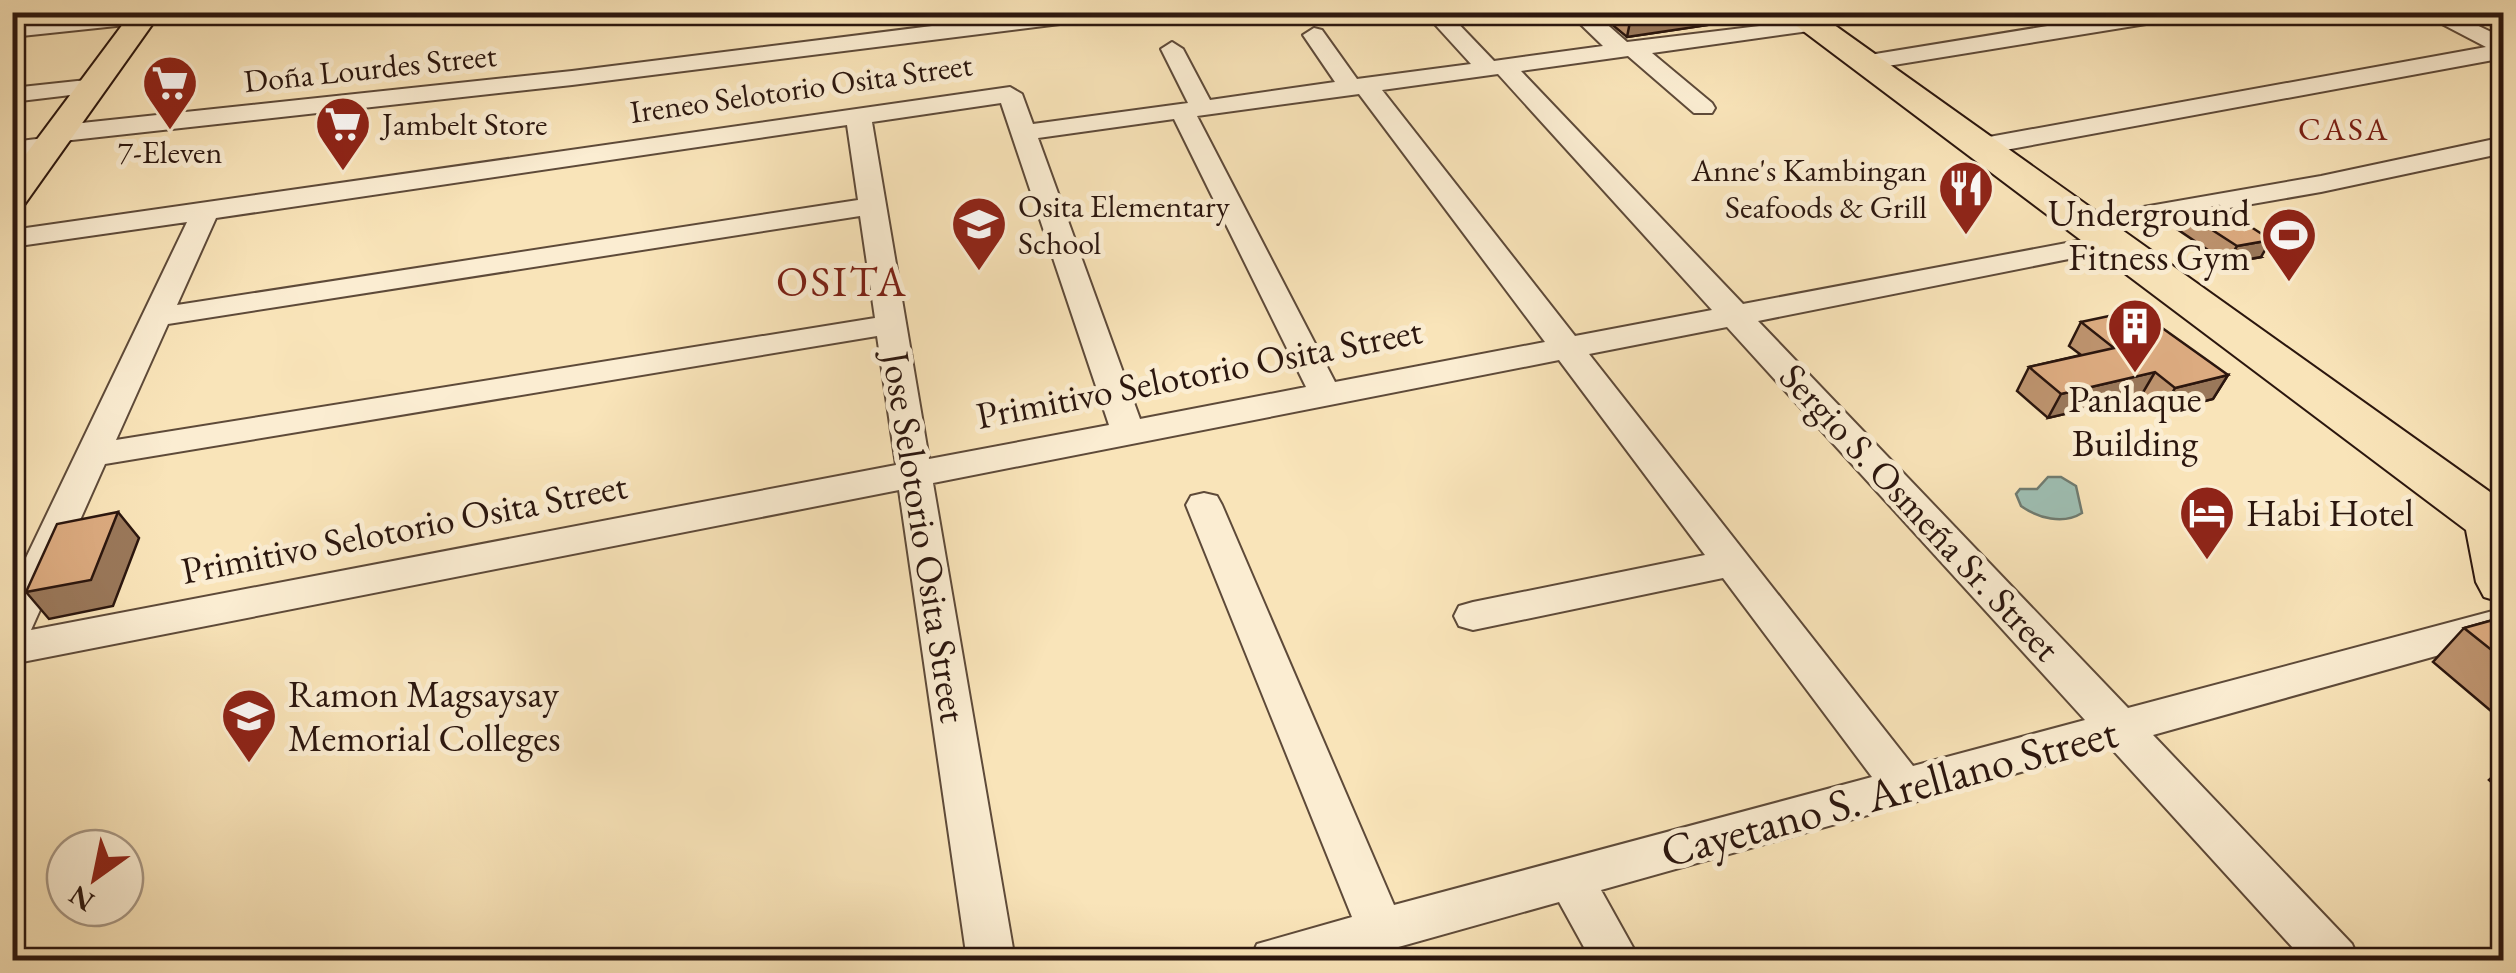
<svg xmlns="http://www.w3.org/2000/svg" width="2516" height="973" font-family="'EB Garamond',serif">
<rect width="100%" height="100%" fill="#f9e4b9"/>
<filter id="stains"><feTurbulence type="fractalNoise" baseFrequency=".002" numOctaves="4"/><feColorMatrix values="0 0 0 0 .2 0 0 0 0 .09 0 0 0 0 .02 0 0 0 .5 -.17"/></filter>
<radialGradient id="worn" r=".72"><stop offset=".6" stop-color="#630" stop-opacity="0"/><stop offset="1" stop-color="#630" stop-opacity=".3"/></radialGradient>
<!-- water -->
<path fill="#9ebeb2" stroke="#707b70" stroke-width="2.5" d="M2048 477H2061L2076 486 2082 513C2063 525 2038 518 2021 506L2016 494 2020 489H2037Z"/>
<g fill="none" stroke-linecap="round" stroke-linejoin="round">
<!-- minor casing -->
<g stroke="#5e4a39" stroke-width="4">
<g id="minor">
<path d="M115 12H154L156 16 145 23 12 37V23Z"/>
<path d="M1043 12H1111L1100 19 572 85 63 141 66 145 62 150 12 158V142L53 137 50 133 54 128 63 125 572 71Z"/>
<path d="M1440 12 1449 14 1494 61 1603 46 1568 12H1593L1627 42 1817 19 1820 24 1809 31 1652 53 1712 103 1715 108 1712 113H1694L1628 56 1521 71 1743 304 2109 235 2119 237 2123 243 2119 249 2109 251 1758 321 2128 708 2504 608V637L2153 735 2352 944 2359 960H2304L2110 747 1601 890 1640 960H1591L1559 902 1352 960H1250L1257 944 1352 917 1186 505 1191 496 1204 493 1217 496 1222 505 1394 905 1872 777 1723 578 1473 630 1459 626 1454 616 1459 606 1473 602 1705 555 1559 360 933 483 1015 960H967L899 490 12 664V587L187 222 12 247V230L1010 87 1022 94 1033 124 1188 103 1161 49 1172 42 1183 49 1210 100 1335 82 1303 35 1314 28 1322 30 1357 79 1471 64 1430 19ZM1498 74 1712 310 1575 336 1382 90ZM1359 94 1545 342 1335 382 1197 116ZM1001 103 1109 425 929 459 872 122ZM1174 119 1306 387 1140 419 1038 138ZM847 125 858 200 177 305 216 218ZM860 216 875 318 116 440 168 324ZM1727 327 2085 720 1913 766 1589 354ZM877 336 896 465 31 630 105 464Z"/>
<path d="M2133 12H2188L2177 19 1863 70 1851 63 1863 56Z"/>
<path d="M2419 12H2449L2504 38V58L1978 155 1965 147 1978 139 2486 47Z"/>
<path d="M96 79 104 81 108 86 104 91 12 102V88Z"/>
<path d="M2504 137V153L2321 192 2086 233 2072 225 2086 217 2321 176Z"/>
</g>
</g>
<!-- major casing -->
<g stroke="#2b160e" stroke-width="4">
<path id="major" d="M132 12H161L24 205 12 208V173Z"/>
</g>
<!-- highway casing -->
<g stroke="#2b160e" stroke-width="4">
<path id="highway" d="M1778 12H1816L2504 502V603L2484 597 2476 582 2466 530Z"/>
</g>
<!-- minor -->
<use href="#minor" fill="#fbedd2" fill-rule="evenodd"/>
<!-- major -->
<use href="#major" fill="#f9e4b9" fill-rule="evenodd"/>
<!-- highway -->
<use href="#highway" fill="#f9e4b9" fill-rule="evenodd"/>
</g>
<!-- wall -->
<g fill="#bd936e" stroke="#2b160e" stroke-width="2.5">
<path d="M1597 12H1731L1728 22 1627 37Z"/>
<path d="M2009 12H2080L2078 17 2029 24Z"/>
<path d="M2186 213 2261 257 2227 263 2177 229Z"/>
<path d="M2081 322 2228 375 2213 399 2161 412 2141 396 2048 418 2017 391 2029 367 2081 355 2069 346Z"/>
<path d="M2504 617V722L2433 662 2464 628Z"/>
<path d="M2504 766V793L2489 780Z"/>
</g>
<!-- shaded-wall -->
<g fill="#9a785a" stroke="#2b160e" stroke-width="2.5">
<path d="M1632 12H1731L1728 22 1627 37Z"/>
<path d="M2060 12H2080L2078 17 2029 24 2032 17Z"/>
<path d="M2271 240 2261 257 2227 263 2237 246Z"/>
<path d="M2155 372 2141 396 2048 418 2061 394Z"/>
<path d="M2228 375 2213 399 2161 412 2175 388Z"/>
<path d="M118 512 139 538 113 606 49 619 26 592Z"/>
</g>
<!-- building -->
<g fill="#dcab80" stroke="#2b160e" stroke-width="2.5">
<path d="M2024 12H2060L2032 17Z"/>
<path d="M2219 206 2271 240 2237 246 2186 213Z"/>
<path d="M2137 310 2228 375 2175 388 2155 372 2061 394 2029 367 2114 348 2081 322Z"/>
<path d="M118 512 91 580 26 592 57 524Z"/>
<path d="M2504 617V660L2464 628Z"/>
</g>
<!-- icons -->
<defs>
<g id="supermarket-pin" transform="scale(2.875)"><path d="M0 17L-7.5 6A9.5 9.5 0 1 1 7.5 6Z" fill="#8f2418" stroke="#fbedd2"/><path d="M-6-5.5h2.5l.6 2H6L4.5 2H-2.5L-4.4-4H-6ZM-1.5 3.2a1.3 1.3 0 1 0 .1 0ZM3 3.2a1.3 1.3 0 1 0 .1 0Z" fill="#fff"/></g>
<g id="restaurant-pin" transform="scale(2.875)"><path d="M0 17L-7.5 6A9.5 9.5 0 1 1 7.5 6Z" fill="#8f2418" stroke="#fbedd2"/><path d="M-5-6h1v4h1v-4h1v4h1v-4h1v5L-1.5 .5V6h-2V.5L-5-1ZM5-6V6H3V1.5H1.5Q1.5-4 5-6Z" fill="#fff"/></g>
<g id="school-pin" transform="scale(2.875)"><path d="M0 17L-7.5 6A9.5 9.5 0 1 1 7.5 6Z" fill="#8f2418" stroke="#fbedd2"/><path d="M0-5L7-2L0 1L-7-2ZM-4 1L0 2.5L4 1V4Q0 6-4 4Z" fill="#fff"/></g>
<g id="stadium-pin" transform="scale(2.875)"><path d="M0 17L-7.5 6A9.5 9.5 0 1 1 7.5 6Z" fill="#8f2418" stroke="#fbedd2"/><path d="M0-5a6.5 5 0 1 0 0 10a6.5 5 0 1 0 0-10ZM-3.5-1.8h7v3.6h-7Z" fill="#fff"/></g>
<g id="building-pin" transform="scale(2.875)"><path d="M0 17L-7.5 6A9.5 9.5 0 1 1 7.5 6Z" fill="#8f2418" stroke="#fbedd2"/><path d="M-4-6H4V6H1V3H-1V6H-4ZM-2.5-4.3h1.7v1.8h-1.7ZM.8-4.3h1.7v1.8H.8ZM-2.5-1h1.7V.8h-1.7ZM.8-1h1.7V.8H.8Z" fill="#fff"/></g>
<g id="hotel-pin" transform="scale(2.875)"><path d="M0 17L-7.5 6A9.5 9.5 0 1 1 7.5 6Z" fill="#8f2418" stroke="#fbedd2"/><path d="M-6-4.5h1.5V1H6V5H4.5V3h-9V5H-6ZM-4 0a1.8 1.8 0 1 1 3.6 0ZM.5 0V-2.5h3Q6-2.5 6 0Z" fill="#fff"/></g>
<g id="university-pin" transform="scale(2.875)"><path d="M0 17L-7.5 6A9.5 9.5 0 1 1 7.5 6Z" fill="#8f2418" stroke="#fbedd2"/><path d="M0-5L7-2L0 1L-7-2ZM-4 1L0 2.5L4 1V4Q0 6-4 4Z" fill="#fff"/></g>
</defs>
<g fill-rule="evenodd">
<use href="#supermarket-pin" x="170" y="83"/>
<use href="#supermarket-pin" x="343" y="124"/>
<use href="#restaurant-pin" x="1966" y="188"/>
<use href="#school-pin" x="979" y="224"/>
<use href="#stadium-pin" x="2289" y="235"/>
<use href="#building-pin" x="2135" y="326"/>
<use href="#hotel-pin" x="2207" y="513"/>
<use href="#university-pin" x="249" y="716"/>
</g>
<g text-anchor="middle" stroke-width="10" stroke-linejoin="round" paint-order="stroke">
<!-- far-street labels -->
<g font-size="32" fill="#2b160e" stroke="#fbedd2">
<text transform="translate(370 68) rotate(-6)" y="11">Doña Lourdes Street</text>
<text transform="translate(801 88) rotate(-8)" y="11">Ireneo Selotorio Osita Street</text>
</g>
<!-- far-poi labels -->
<g font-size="32" fill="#2b160e" stroke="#fbedd2" text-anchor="start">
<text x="382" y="135">Jambelt Store</text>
<text x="170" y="163" text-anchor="middle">7-Eleven</text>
<text x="1927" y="181" text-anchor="end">Anne's Kambingan<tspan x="1927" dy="37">Seafoods &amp; Grill</tspan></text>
<text x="1018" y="217">Osita Elementary<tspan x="1018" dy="37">School</tspan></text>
</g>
<!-- far-neighbourhood labels -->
<g font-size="32" letter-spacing="2.5" fill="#7a1f14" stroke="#fbedd2">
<text x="2344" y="140">CASA</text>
</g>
<!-- poi labels -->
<g font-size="38" fill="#2b160e" stroke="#fbedd2" text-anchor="start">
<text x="2250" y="226" text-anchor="end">Underground<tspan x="2250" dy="44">Fitness Gym</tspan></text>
<text x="2135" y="412" text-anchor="middle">Panlaque<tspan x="2135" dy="44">Building</tspan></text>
<text x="2246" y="526">Habi Hotel</text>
<text x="288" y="707">Ramon Magsaysay<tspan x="288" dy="44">Memorial Colleges</tspan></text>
</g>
<!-- street labels -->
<g font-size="38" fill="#2b160e" stroke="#fbedd2">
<text transform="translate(1199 373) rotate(-11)" y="13">Primitivo Selotorio Osita Street</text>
<text transform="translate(1920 512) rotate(47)" y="13">Sergio S. Osmeña Sr. Street</text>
<text transform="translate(404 528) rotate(-11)" y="13">Primitivo Selotorio Osita Street</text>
<text transform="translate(925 537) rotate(81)" y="13">Jose Selotorio Osita Street</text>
</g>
<!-- quarter labels -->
<g font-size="42" letter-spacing="2.5" fill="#7a1f14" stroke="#fbedd2">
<text x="842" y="296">OSITA</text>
</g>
<!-- near-street labels -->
<g font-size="45" fill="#2b160e" stroke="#fbedd2">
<text transform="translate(1889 791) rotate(-15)" y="16">Cayetano S. Arellano Street</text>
</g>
</g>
<!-- margin -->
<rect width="2516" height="973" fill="none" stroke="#f9e4b9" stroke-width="50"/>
<rect x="15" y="15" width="2486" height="943" fill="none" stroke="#2b160e" stroke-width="5"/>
<rect x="25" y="25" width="2466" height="923" fill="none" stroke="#2b160e" stroke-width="2.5"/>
<!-- north arrow -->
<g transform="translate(95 878) rotate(213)"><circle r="48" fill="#fbedd2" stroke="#a89784" stroke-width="2.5"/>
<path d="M0-8L18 38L0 25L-18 38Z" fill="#8f2418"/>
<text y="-15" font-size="28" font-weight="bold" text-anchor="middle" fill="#2b160e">N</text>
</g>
<rect width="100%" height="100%" filter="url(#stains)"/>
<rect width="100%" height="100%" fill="url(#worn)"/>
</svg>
